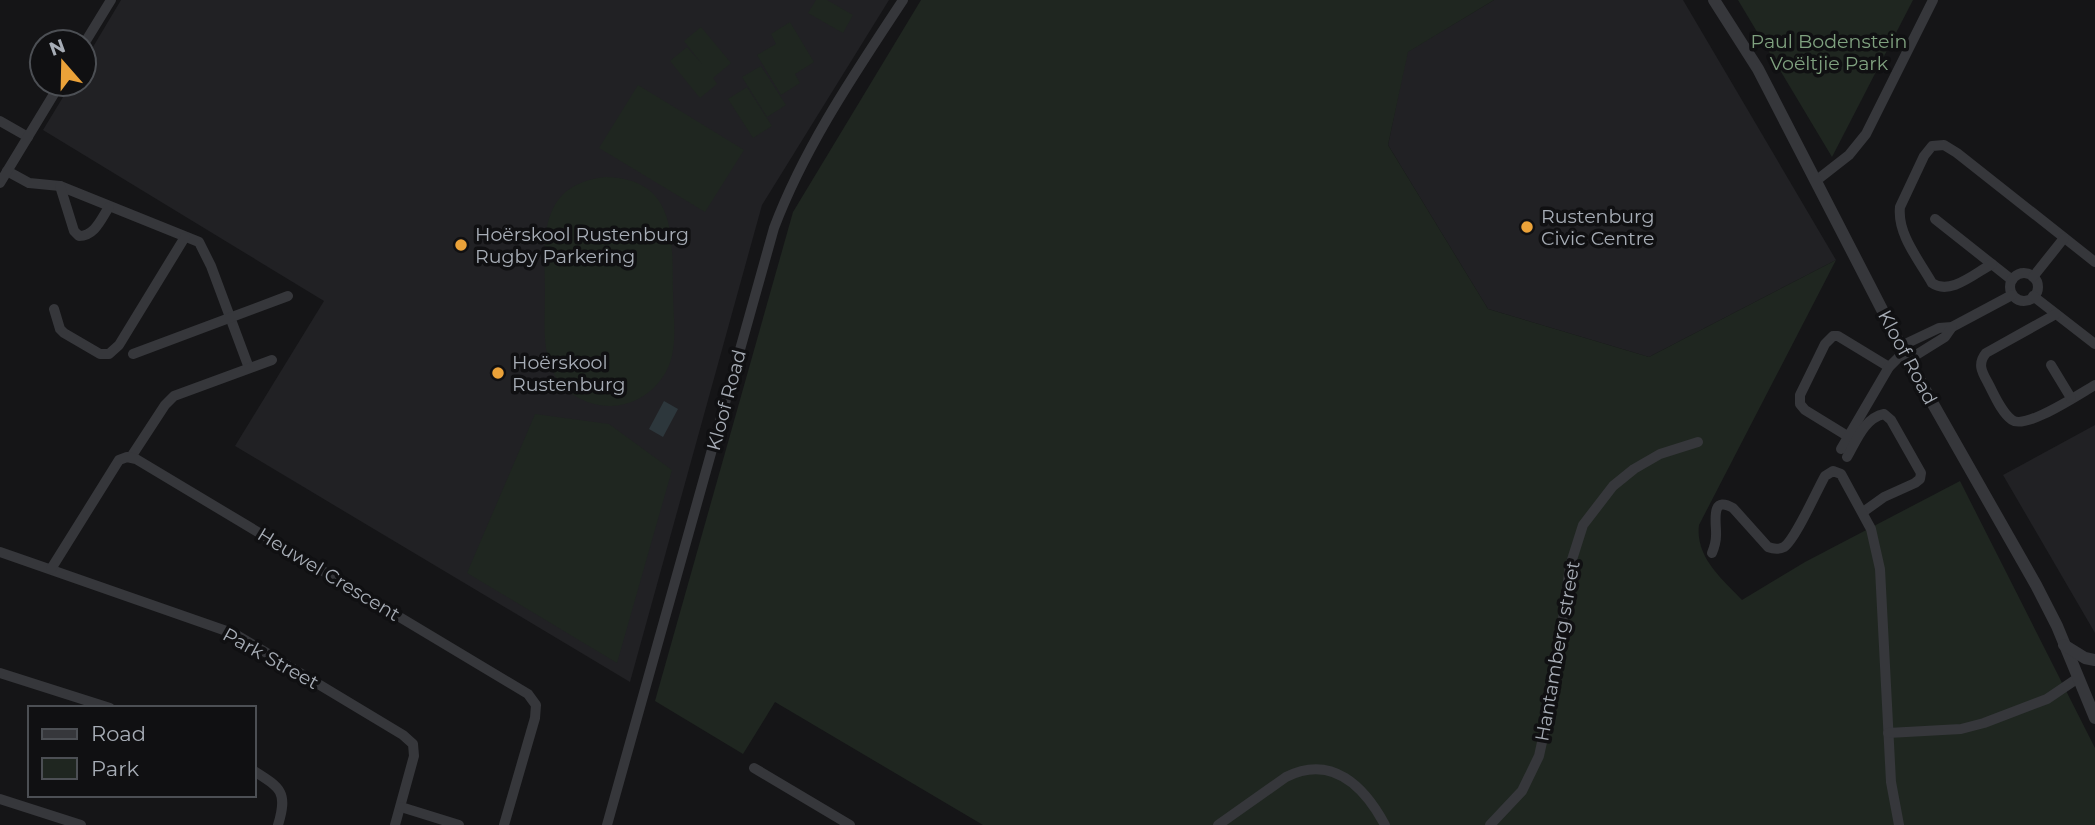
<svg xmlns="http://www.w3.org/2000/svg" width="2095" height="825" font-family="Montserrat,sans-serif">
<rect width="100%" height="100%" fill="#151517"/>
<!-- built -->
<g fill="#212124">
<path d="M121 0H889L762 205 630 682 235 446 324 301 43 130 71 84H84V62Z"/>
<path d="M1494 0H1683L1836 260 1649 357 1488 309 1388 145 1407 52Z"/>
<path d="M2095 425V633L2003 475Z"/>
</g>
<!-- green -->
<g fill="#1f2620">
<path d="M816 0H827L853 15 843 33 808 13Z"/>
<path d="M921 0H1494L1408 52 1388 145 1488 309 1649 357 1836 260 1699 525C1695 557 1722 579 1742 600L1805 562 1960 481 2095 748V825H983L775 702 743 754 655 701 793 212Z"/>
<path d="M1738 0H1913L1832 157Z"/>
<path d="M790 22 814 62 795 74 800 83 781 95 757 55 776 44 771 34Z"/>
<path d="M701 27 731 63 713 78 717 84 700 98 670 61 687 47 702 64 684 41Z"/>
<path d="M761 66 786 105 767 117 742 77Z"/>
<path d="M638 85 744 150 705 212 599 148Z"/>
<path d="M747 87 772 126 753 138 728 99Z"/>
<path d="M606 177C678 179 672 239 673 292 673 311 676 331 673 350 669 381 642 405 612 406 581 407 552 385 547 354 543 334 545 312 545 291 544 239 538 184 606 177Z"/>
<path d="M535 414 609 424 672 470 617 663 467 573Z"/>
</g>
<!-- water -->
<path fill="#2d373c" d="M664 401 678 409 663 437 649 429Z"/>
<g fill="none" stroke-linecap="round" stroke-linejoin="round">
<!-- minor -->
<g stroke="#36373b" stroke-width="10">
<path d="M84 44 111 0"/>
<path d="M0 121 28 137"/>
<path d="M7 171 29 183 60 186 199 242 211 266 249 368"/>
<path d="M1817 180 1849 155 1866 134 1933 0"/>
<path d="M0 183 60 84"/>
<path d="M60 186 74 231 79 236C95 236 101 219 109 207"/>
<path d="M1935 219 2012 280"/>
<path d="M1992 264C1975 273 1950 296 1932 283 1919 260 1897 234 1900 207L1924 156 1932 146 1944 145 1957 153 2095 262"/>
<circle cx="2024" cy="287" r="14"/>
<path d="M2033 277 2064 238"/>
<path d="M2033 296 2095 344"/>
<path d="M54 309 60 329 64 333 100 354H109L119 345 185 237"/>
<path d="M2056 314 1986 353C1977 364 1982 372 1988 383 1994 394 2001 412 2012 420 2026 430 2079 394 2095 385"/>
<path d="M1901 346 1939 328 1952 327 2012 295"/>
<path d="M133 354 288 296"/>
<path d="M1908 360 1945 337 1952 327"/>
<path d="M2051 365 2071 398"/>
<path d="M1849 437 1805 410 1800 404V395L1825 344 1833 336H1838L1889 367"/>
<path d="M1841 449 1889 367 1904 352"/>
<path d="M131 457 165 405 174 396 272 360"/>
<path d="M1847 457C1856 442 1864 418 1884 414L1891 420 1921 473 1920 479 1915 483 1884 497 1863 512"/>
<path d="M0 552 235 634 403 735 413 744 414 756 395 825"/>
<path d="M1712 553C1714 548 1716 542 1716 536 1717 525 1709 494 1733 508L1768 547C1773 549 1778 550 1784 547 1795 540 1817 490 1825 476L1833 471 1841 474 1871 529 1880 569 1891 782 1899 825"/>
<path d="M51 569 119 460 127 457 136 459 528 694 536 705 535 718 504 825"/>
<path d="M0 673 110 708"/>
<path d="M1888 733 1961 729 1984 723 2047 699 2078 678"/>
<path d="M754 768 850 825"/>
<path d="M254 771C281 788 288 792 278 825"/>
<path d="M0 799 81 825"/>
<path d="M401 807 459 825"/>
<path d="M607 825 774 228C805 146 855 73 903 0"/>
<path d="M1218 825 1286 777C1332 754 1364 786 1385 825"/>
<path d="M1490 825 1522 791 1539 756 1554 687 1570 566 1583 525 1613 486 1634 469 1660 454 1698 442"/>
</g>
<!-- tertiary -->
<g stroke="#36373b" stroke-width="12">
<path d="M1714 0 1758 69 1908 360 2036 585 2057 626 2095 718"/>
<path d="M2064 645 2085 658 2095 660"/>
</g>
</g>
<!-- markers -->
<g fill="#eba239" stroke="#101012" stroke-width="2.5">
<circle cx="1527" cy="227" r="7"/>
<circle cx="461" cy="245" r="7"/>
<circle cx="498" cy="373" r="7"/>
</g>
<g text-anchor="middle" stroke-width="7" stroke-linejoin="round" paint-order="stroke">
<!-- park labels -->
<g font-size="19" fill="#7fa17f" stroke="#101012">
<text x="1829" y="48">Paul Bodenstein<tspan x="1829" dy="22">Voëltjie Park</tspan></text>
</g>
<!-- poi labels -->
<g font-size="19" fill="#a7adb6" stroke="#101012" text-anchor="start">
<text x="1541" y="223">Rustenburg<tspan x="1541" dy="22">Civic Centre</tspan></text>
<text x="475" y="241">Hoërskool Rustenburg<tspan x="475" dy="22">Rugby Parkering</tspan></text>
<text x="512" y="369">Hoërskool<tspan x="512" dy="22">Rustenburg</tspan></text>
</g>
<!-- street labels -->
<g font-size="19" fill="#a7adb6" stroke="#101012">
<text transform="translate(1908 357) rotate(62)" y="7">Kloof Road</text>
<text transform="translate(726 400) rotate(-75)" y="7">Kloof Road</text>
<text transform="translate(329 574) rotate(31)" y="7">Heuwel Crescent</text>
<text transform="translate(1557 651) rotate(-80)" y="7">Hantamberg street</text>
<text transform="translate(271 658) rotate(29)" y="7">Park Street</text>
</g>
</g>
<!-- legend -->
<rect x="28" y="706" width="228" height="91" fill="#101012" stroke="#4c4f54" stroke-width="2"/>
<rect x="42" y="729" width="35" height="10" fill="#36373b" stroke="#4c4f54" stroke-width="2"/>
<text x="91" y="741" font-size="21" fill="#a7adb6">Road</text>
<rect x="42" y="758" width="35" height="21" fill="#1f2620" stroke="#4c4f54" stroke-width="2"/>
<text x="91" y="776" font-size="21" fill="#a7adb6">Park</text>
<!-- north arrow -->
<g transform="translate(63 63) rotate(340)"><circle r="33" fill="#101012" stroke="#4c4f54" stroke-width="2"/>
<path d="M0-5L12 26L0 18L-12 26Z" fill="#eba239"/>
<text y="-10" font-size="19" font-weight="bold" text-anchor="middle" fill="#a7adb6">N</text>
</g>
</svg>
